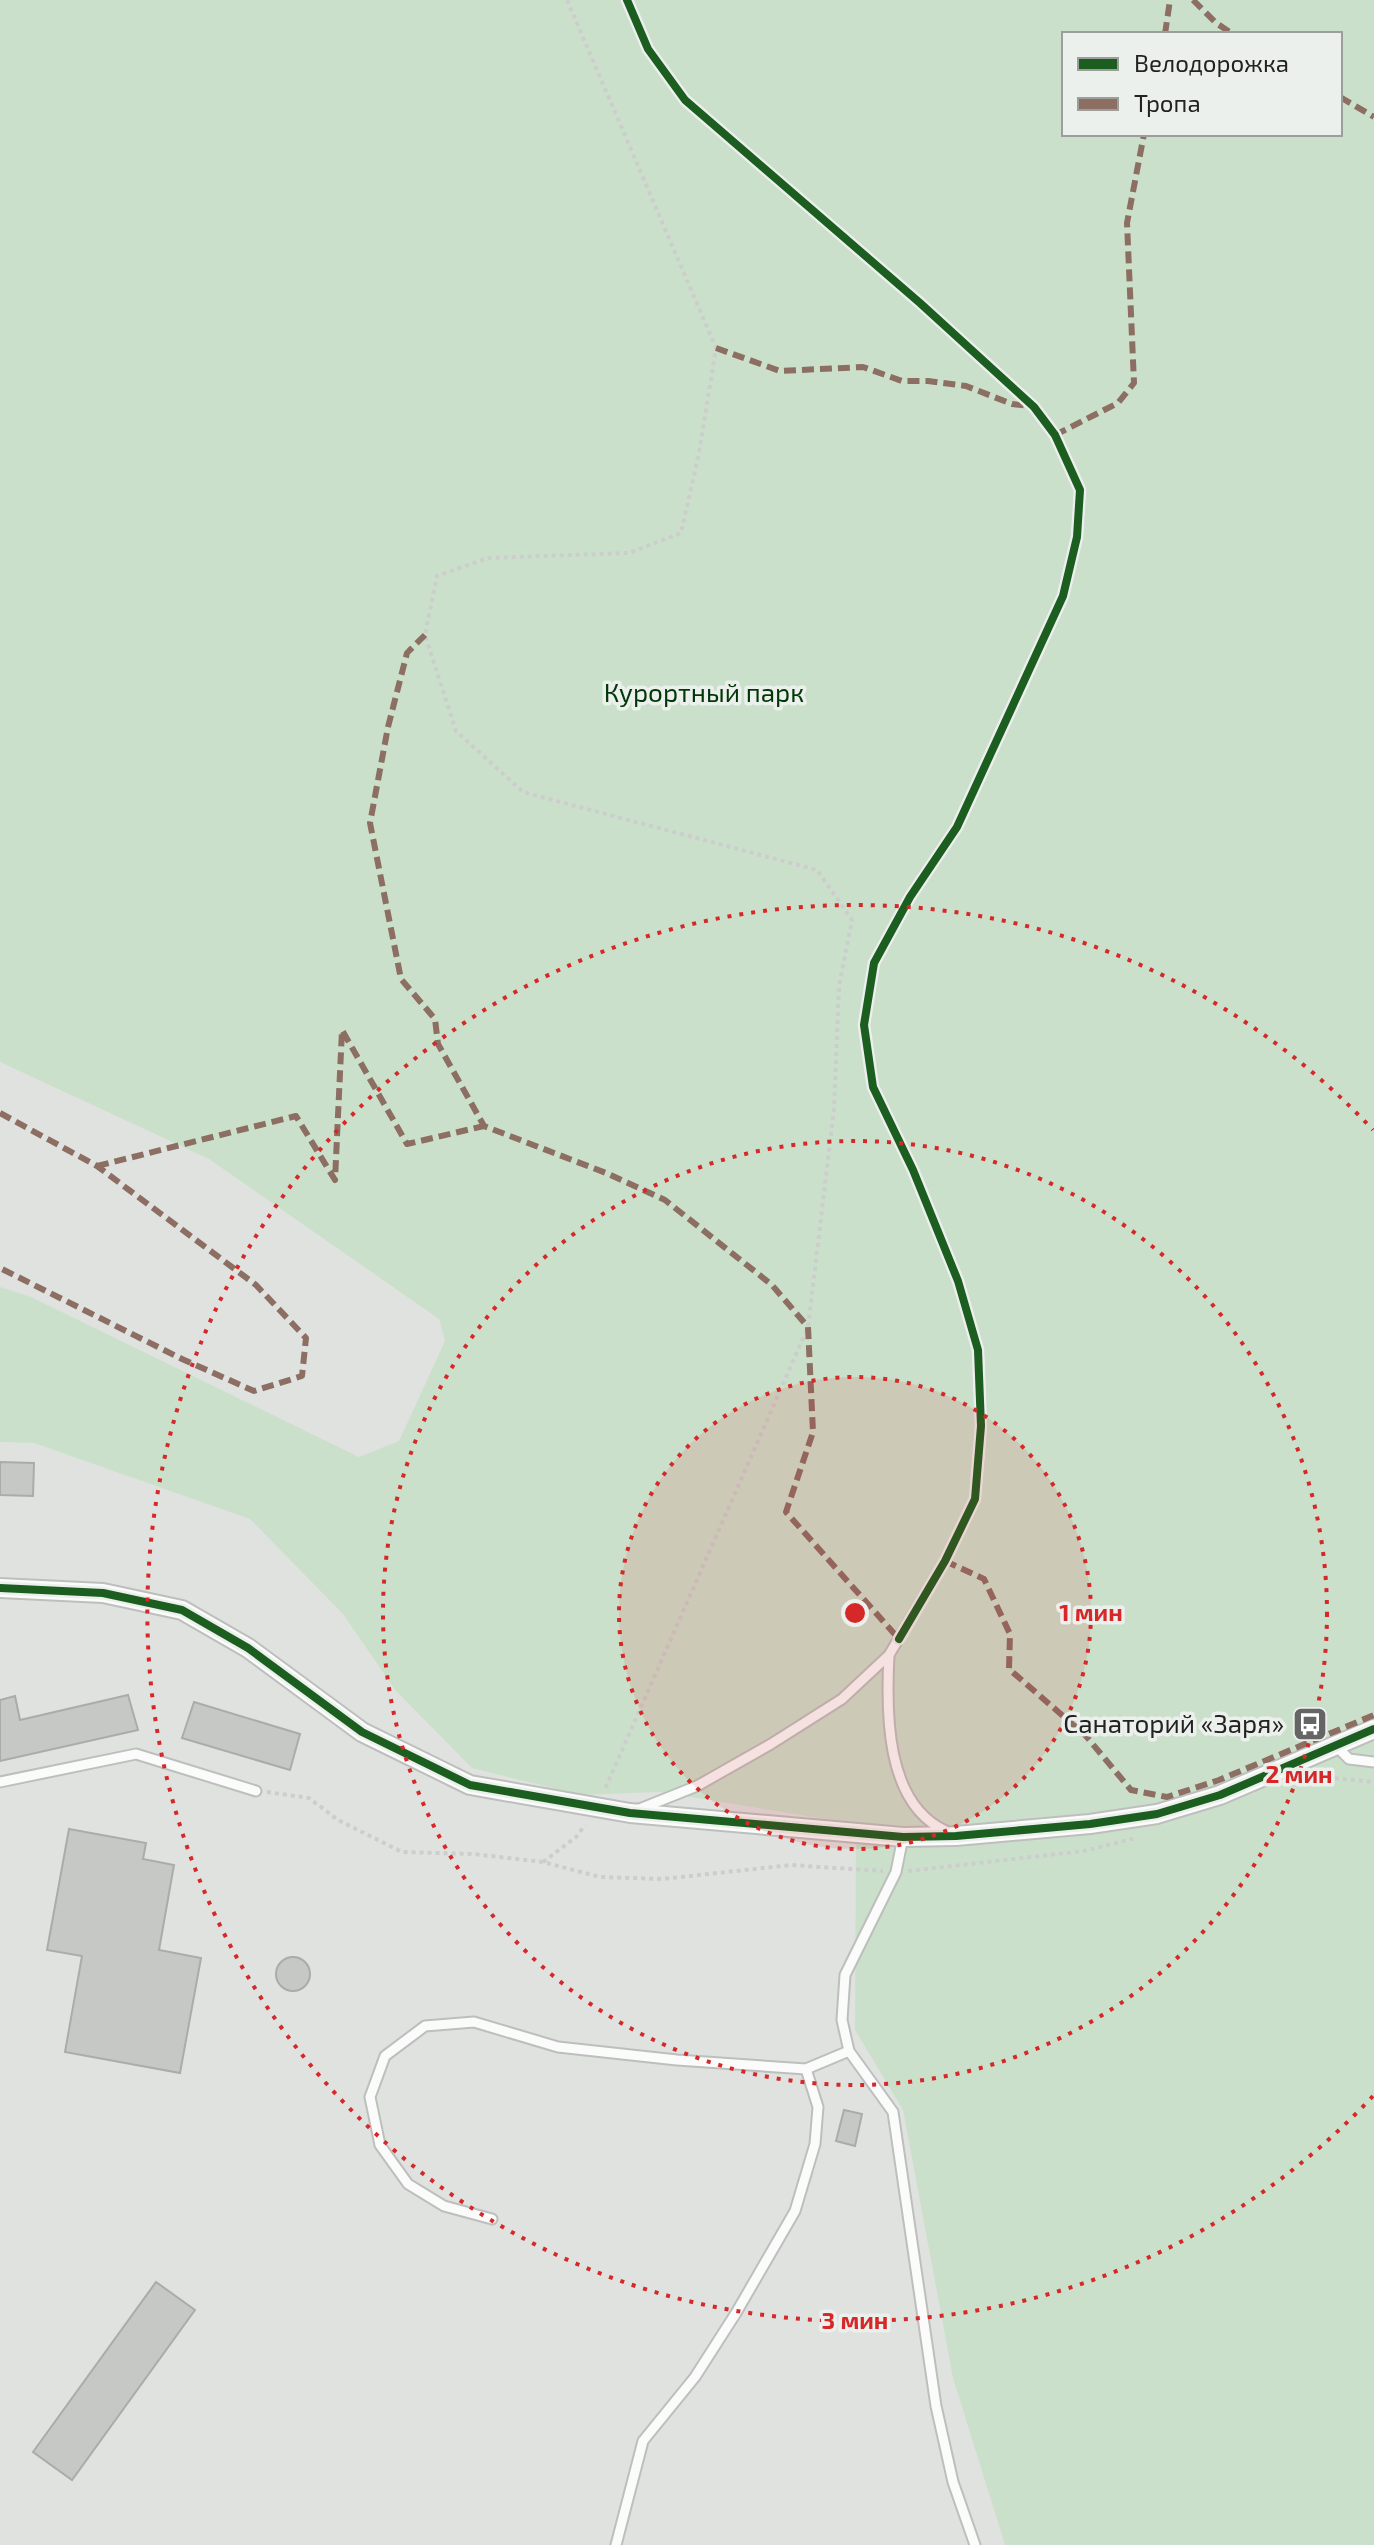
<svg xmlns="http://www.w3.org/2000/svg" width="1374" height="2545" font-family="'Exo 2',sans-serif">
<rect width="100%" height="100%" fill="#e0e2e0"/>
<!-- green -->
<path fill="#cbe0cb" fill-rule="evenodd" d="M0 0H1374V2545H1005L953 2378 903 2110 855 2030 856 1824 660 1792 580 1795 472 1768 396 1691 343 1614 250 1519 34 1443 0 1442V1287L31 1297 359 1457 399 1441 445 1341 439 1319 209 1159 0 1062ZM1064 34H1340V134H1064Z"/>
<!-- building -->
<g fill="#c6c8c6" stroke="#abacaa" stroke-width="2">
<path d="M0 1462 34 1463 33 1496 0 1495Z"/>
<path d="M128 1695 138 1730 0 1761V1700L15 1696 20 1720Z"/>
<path d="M194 1702 300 1734 290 1770 182 1738Z"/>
<path d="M69 1829 146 1843 143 1859 174 1865 159 1950 201 1958 180 2073 65 2052 82 1956 47 1950Z"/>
<circle cx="293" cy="1974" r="17"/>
<path d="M844 2110 862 2114 855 2146 836 2141Z"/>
<path d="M156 2282 195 2310 72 2480 33 2452Z"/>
</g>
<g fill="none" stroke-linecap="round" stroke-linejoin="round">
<!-- lane casing -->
<g stroke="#bdbfbd" stroke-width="13">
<g id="lane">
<path d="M627 0 648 49 685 100 920 303 1034 407 1055 435 1080 490 1077 537 1063 596 957 827 910 897 874 963 864 1025 873 1087 913 1170 958 1281 978 1350 981 1426 975 1499 945 1561 889 1655 842 1699 771 1744 697 1786 637 1810"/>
<path d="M889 1655C886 1711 885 1804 946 1831"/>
<path d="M1336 1746 1349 1759 1374 1762"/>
<path d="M0 1782 136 1754 256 1791"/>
<path d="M903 1837 896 1872 845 1975 842 2020 849 2051 893 2112 936 2406 953 2482 975 2545"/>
<path d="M492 2219 444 2206 408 2184 380 2145 370 2097 385 2056 425 2026 474 2022 558 2047 677 2060 806 2069 849 2051"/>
<path d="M616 2545 643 2441 695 2377 736 2313 795 2211 815 2144 818 2107 806 2069"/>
</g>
</g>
<!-- street casing -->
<g stroke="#bdbfbd" stroke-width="22">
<path id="street" d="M0 1588 103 1593 182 1610 248 1648 362 1732 470 1785 630 1813 903 1837 956 1836 1090 1824 1157 1814 1220 1795 1374 1729"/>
</g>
<!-- path -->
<g stroke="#cccdcc" stroke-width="4" stroke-dasharray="4 4" stroke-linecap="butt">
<path d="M567 0 716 348 699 453 681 533 629 553 488 558 437 576 425 635 456 731 523 792 817 870 852 920 839 986 834 1109 808 1327 605 1789"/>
<path d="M1311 1776 1374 1782"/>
<path d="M267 1792 309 1798 338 1820 402 1852 473 1854 543 1862 600 1877 662 1879 791 1865 883 1871"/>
<path d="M543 1862 576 1837 585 1825"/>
<path d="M908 1871 1084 1851 1136 1838"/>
</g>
<!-- lane -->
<use href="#lane" stroke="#fafbfa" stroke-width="9"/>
<!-- street -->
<use href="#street" stroke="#fafbfa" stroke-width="18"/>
<!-- quiet -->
<g stroke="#8d6e63" stroke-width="6" stroke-dasharray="12 6" stroke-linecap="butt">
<path d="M1193 0 1216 23 1233 34"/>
<path d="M1165 34 1170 0"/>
<path d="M1340 97 1374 117"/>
<path d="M716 348 780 371 863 367 902 381H928L966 386 1012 404 1029 406"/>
<path d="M1055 435 1118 403 1134 383 1127 223 1144 134"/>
<path d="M425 635 407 653 388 727 370 823 401 979 435 1019 438 1044 484 1126 606 1173 665 1200 772 1285 808 1327 813 1432 786 1512 899 1639"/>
<path d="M0 1113 97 1166 256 1285 306 1338 302 1376 254 1391 182 1359 0 1268"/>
<path d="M97 1166 296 1116 335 1180 342 1030 407 1144 484 1126"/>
<path d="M945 1561 984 1579 1010 1634 1009 1669 1086 1736 1131 1790 1167 1797 1219 1780 1374 1715"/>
</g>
<!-- cycleway casing -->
<g stroke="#ecf0ec" stroke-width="13">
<g id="cycleway">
<path d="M627 0 648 49 685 100 920 303 1034 407 1055 435 1080 490 1077 537 1063 596 957 827 910 897 874 963 864 1025 873 1087 913 1170 958 1281 978 1350 981 1426 975 1499 945 1561 899 1639"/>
<path d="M0 1588 103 1593 182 1610 248 1648 362 1732 470 1785 630 1813 903 1837 956 1836 1090 1824 1157 1814 1220 1795 1374 1729"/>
</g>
</g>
<!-- cycleway -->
<use href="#cycleway" stroke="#1b5e20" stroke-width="8"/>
</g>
<!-- distance rings -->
<circle cx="855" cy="1613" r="236" fill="#d62828" fill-opacity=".12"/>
<g fill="none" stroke="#d62828" stroke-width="4" stroke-dasharray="4 8">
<circle cx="855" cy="1613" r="236"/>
<circle cx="855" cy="1613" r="472"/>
<path d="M1373 2096A708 708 0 1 1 1373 1130"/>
</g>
<!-- icons -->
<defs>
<g id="bus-square" transform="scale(1.8)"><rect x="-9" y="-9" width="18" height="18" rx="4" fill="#646564" stroke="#ecf0ec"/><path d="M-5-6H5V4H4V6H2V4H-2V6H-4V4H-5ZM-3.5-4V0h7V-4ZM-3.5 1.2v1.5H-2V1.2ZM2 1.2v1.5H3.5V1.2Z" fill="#fff"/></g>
</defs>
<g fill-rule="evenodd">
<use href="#bus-square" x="1310" y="1724"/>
</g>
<g text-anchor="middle" stroke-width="7" stroke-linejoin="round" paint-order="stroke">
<!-- park labels -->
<g font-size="26" fill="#023808" stroke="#ecf0ec">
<text x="704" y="702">Курортный парк</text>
</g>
<!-- poi labels -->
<g font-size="26" fill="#212221" stroke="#ecf0ec" text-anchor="end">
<text x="1284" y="1733">Санаторий «Заря»</text>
</g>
</g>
<circle cx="855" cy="1613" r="12" fill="#d62828" stroke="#ecf0ec" stroke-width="4"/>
<g font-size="24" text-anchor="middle" font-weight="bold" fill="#d62828" stroke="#ecf0ec" stroke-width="7" stroke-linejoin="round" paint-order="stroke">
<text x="1091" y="1621">1 мин</text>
<text x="1299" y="1783">2 мин</text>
<text x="855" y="2329">3 мин</text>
</g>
<!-- legend -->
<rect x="1062" y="32" width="280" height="104" fill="#ecf0ec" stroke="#9b9e9b" stroke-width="2"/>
<rect x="1078" y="58" width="40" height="12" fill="#1b5e20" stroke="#9b9e9b" stroke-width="2"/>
<text x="1134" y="72" font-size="24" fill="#212221">Велодорожка</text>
<rect x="1078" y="98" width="40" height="12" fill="#8d6e63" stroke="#9b9e9b" stroke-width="2"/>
<text x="1134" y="112" font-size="24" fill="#212221">Тропа</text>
</svg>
